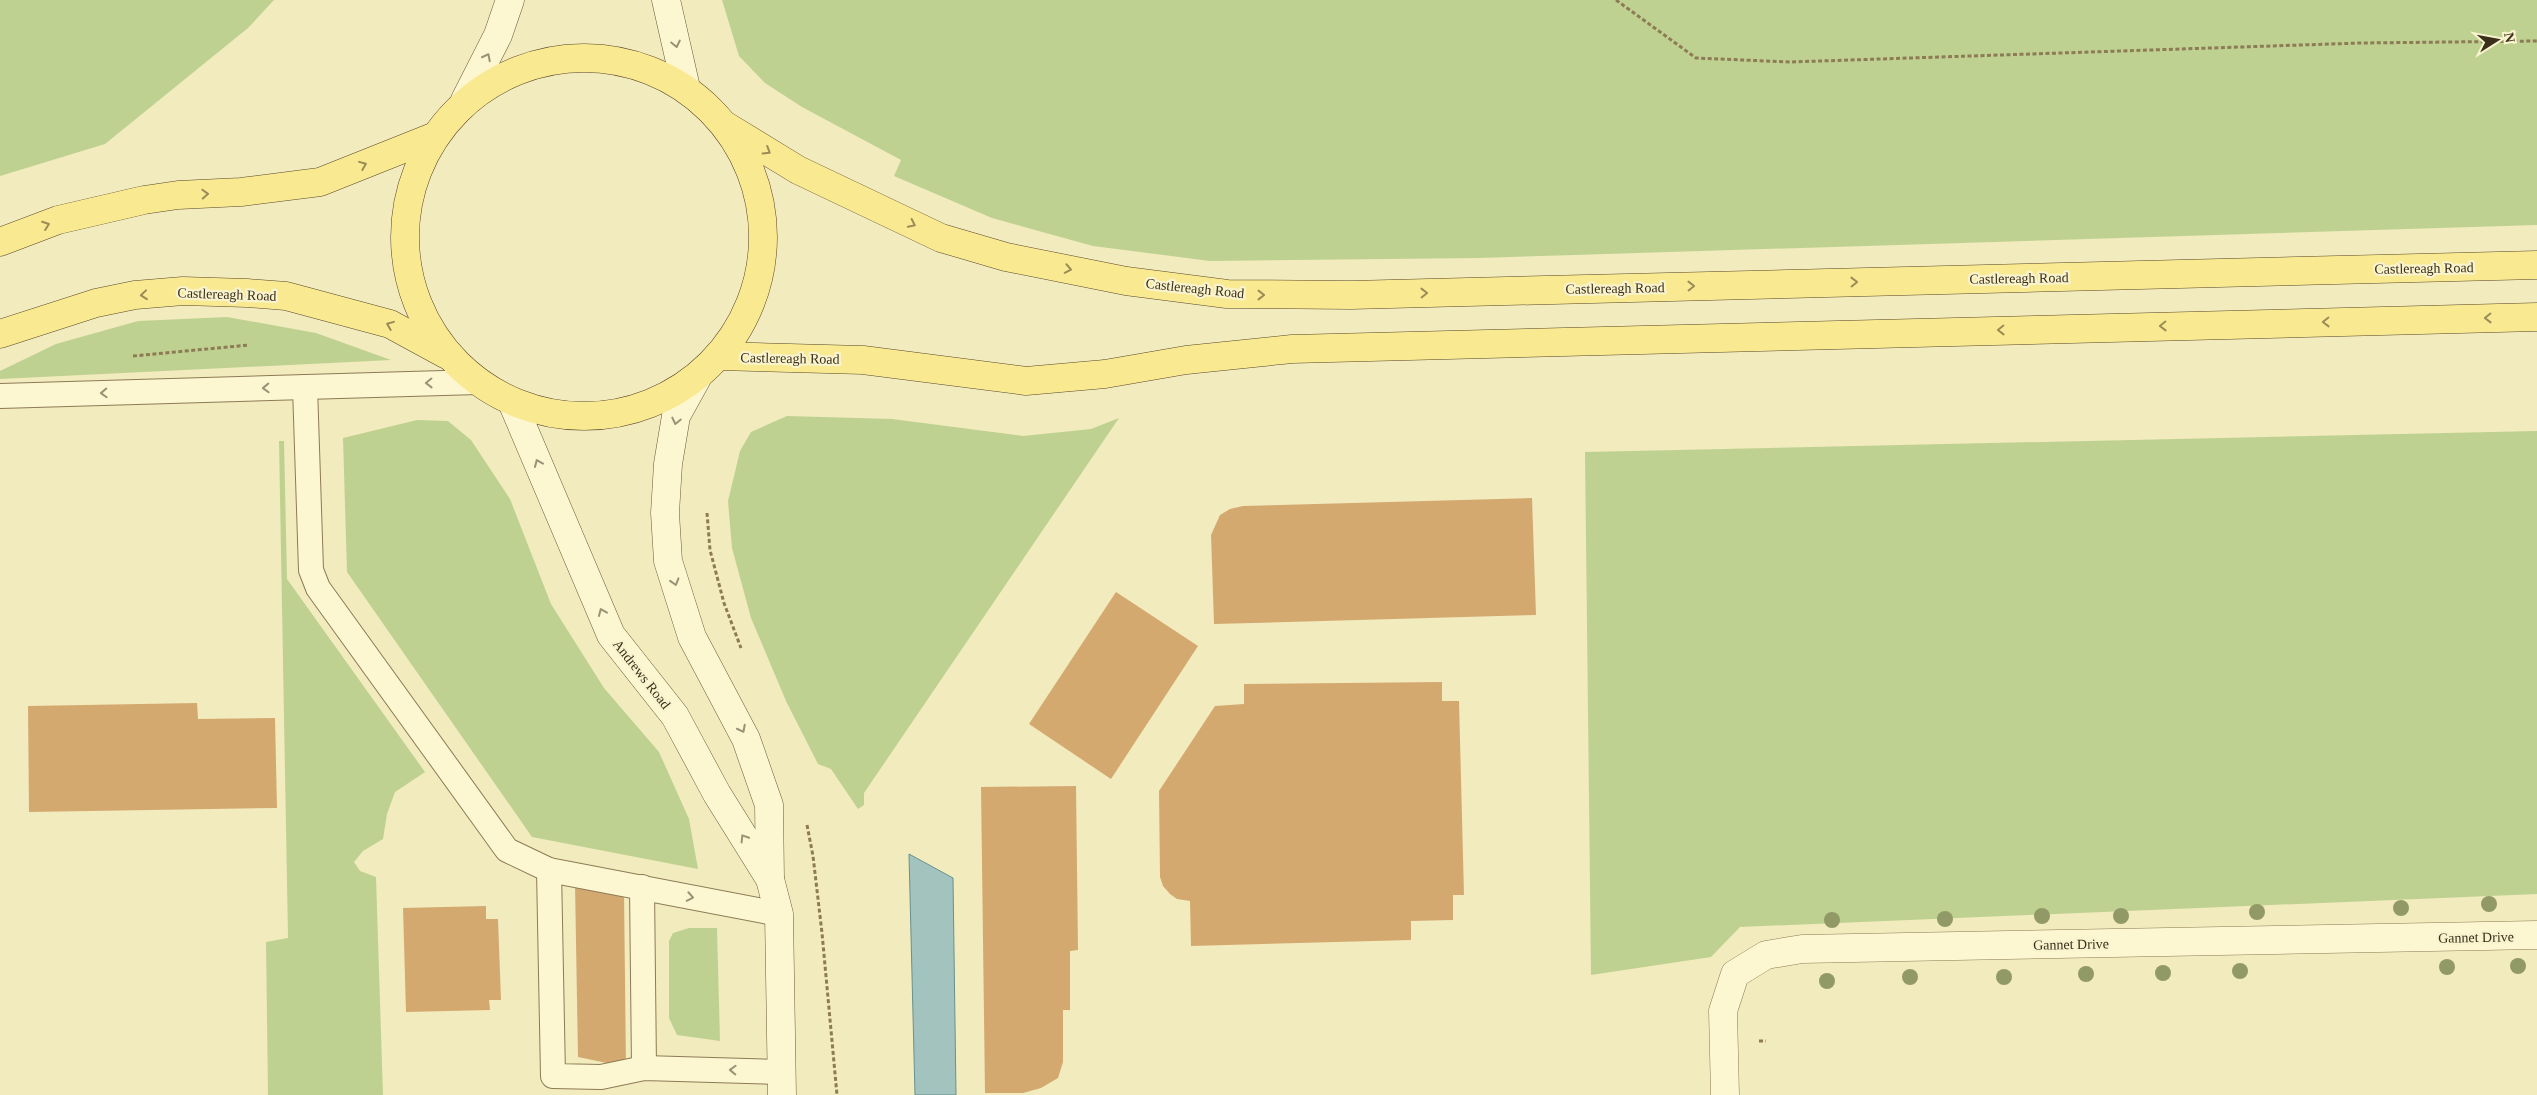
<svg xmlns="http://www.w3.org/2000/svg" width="2537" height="1095" font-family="Georgia,serif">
<rect width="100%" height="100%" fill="#f2ebbd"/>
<!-- green -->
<g fill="#bfd191">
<path d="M0 0H274L248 28 105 144 0 176Z"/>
<path d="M722 0H2537V225L1479 258 1210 261 1093 246 992 218 894 176 901 160 802 107 765 83 739 56Z"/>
<path d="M227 317 316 333 391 360 0 379V371L56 344 138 321Z"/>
<path d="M787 416 892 419 1023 436 1091 429 1119 418 864 793V805L858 809 831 769 818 764 786 701 751 618 732 548 728 501 740 451 751 432Z"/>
<path d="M417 420 448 421 471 440 510 499 551 604 604 688 659 752 689 819 698 869 532 837 347 572 343 438Z"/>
<path d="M2537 431V894L1740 927 1711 957 1591 975 1585 452Z"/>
<path d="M279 441H284L287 579 425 772 395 792 387 814 383 839 363 851 354 862 360 871 376 877 383 1095H268L266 942 288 938Z"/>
<path d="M689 928H717L720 1041 677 1035 669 1018V941L673 933Z"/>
</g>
<!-- water -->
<path fill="#a2c3be" stroke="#68918e" d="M909 854 953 878 956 1095H915Z"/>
<!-- building -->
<g fill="#d4a970">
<path d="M1532 498 1536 615 1214 624 1211 535 1220 515 1230 509 1243 506Z"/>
<path d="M1116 592 1198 646 1111 779 1029 724Z"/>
<path d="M1442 682V701H1459L1464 895H1453V920L1411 921V940L1191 946 1190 901 1177 899 1170 894 1163 886 1160 877 1159 791 1215 706 1244 704V684Z"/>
<path d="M197 703 198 719 275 718 277 808 29 812 28 706Z"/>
<path d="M1076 786 1078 950 1070 951V1010H1063V1062L1058 1078 1041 1088 1023 1093H985L981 787Z"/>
<path d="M575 883 624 892 626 1067 578 1057Z"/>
<path d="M486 906V919H498L501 1000H489L490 1010 406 1012 403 908Z"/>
</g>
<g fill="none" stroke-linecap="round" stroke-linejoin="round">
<!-- lane casing -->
<g stroke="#8c7b55" stroke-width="26">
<g id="lane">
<path d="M305 387 311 570 318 588 507 850 549 870 779 914"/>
<path d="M0 396 478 382"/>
<path d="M549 870 553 1076 601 1077 644 1068 782 1072"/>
<path d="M642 887 644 1068"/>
</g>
</g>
<!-- street casing -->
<g stroke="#8c7b55" stroke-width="29">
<path id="street" d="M1725 1095 1723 1011 1735 974 1766 955 1802 949 2537 935"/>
</g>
<!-- secondary casing -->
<g stroke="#6d5b38" stroke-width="29">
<g id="secondary">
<path d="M666 0 686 88"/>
<path d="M465 100 498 35 510 0"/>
<path d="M697 378 676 416 668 464 665 513 668 561 692 637 746 739 769 805 770 879 779 914 782 1095"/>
<path d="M512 402 611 635 675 716 717 794 770 879"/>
</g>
</g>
<!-- primary casing -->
<g stroke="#59472a" stroke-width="29">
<g id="primary">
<circle cx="584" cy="237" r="179"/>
<path d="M726 126 798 170 941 238 1006 257 1126 281 1227 294 1351 295 2537 265"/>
<path d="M0 242 58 220 144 200 178 195 241 192 320 182 433 137"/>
<path d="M0 334 96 303 135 295 183 291 247 293 286 296 390 324 447 355"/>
<path d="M718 356 863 360 1026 381 1105 374 1186 360 1292 349 2537 317"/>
</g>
</g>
<!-- path -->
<g stroke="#8c7b55" stroke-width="3" stroke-dasharray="4 2.5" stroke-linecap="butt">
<path d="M1616 0 1696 58 1790 62 2361 43 2537 41"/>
<path d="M133 356 249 345"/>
<path d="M707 513 710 550 724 603 741 648"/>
<path d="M807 825 813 856 822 933 837 1095"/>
<path d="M1759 1041H1766"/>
</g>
<!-- lane -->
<use href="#lane" stroke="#fcf6d1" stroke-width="24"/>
<!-- street -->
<use href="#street" stroke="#fcf6d1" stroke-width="28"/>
<!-- secondary -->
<use href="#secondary" stroke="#fcf6d1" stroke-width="28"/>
<!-- primary -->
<use href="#primary" stroke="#f9ea91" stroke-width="28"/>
</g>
<!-- trees -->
<g fill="#919a66">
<circle cx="2489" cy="904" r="8"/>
<circle cx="2401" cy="908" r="8"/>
<circle cx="2257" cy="912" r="8"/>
<circle cx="2042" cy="916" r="8"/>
<circle cx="2121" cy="916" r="8"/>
<circle cx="1945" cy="919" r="8"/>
<circle cx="1832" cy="920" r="8"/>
<circle cx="2518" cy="966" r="8"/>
<circle cx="2447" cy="967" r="8"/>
<circle cx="2240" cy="971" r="8"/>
<circle cx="2163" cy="973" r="8"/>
<circle cx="2086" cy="974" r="8"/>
<circle cx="1910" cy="977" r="8"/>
<circle cx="2004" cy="977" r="8"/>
<circle cx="1827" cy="981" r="8"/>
</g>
<!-- one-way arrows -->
<defs><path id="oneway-chevron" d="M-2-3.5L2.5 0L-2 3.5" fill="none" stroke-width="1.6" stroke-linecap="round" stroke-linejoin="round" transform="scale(1.25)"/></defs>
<g stroke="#9b9276">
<use href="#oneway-chevron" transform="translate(676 44) rotate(78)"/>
<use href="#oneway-chevron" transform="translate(487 57) rotate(-63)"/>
<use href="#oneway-chevron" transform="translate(429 383) rotate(179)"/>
<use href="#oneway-chevron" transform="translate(266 388) rotate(178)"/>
<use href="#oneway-chevron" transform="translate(104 393) rotate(178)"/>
<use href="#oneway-chevron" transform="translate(676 421) rotate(103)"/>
<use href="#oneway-chevron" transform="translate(538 463) rotate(-113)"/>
<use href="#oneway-chevron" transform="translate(675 582) rotate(73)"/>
<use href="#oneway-chevron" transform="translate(602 612) rotate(-113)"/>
<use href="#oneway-chevron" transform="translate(742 729) rotate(63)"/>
<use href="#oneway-chevron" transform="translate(744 838) rotate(-122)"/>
<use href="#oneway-chevron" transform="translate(690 897) rotate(11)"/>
<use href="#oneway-chevron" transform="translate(733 1070) rotate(-178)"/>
</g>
<g stroke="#9a8c56">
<use href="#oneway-chevron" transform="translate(767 151) rotate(32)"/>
<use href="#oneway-chevron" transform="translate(363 165) rotate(-22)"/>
<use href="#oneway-chevron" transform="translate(205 194) rotate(-3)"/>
<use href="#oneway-chevron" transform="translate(912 224) rotate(26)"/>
<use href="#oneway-chevron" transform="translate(46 225) rotate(-20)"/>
<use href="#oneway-chevron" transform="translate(1068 269) rotate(11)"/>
<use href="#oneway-chevron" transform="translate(1854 282) rotate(-1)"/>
<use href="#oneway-chevron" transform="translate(1691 286) rotate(-1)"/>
<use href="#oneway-chevron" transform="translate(1424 293) rotate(-1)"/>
<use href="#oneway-chevron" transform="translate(144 295) rotate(174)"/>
<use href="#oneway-chevron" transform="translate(1261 295)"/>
<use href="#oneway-chevron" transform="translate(2488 318) rotate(179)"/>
<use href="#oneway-chevron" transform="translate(2326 322) rotate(179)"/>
<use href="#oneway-chevron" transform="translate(390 325) rotate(-158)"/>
<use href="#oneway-chevron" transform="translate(2163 326) rotate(179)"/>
<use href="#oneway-chevron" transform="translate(2001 330) rotate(179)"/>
</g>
<g text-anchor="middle" stroke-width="4.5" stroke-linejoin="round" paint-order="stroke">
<!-- street labels -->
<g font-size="14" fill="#3a2f1b" stroke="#f9f3ce">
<text transform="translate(2424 268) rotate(-1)" y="5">Castlereagh Road</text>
<text transform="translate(2019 278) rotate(-1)" y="5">Castlereagh Road</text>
<text transform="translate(1195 288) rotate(6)" y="5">Castlereagh Road</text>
<text transform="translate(1615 288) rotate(-1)" y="5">Castlereagh Road</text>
<text transform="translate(227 294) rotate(2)" y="5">Castlereagh Road</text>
<text transform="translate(790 358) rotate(1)" y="5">Castlereagh Road</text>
<text transform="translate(642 674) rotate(52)" y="5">Andrews Road</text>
<text transform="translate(2476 937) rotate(-1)" y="5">Gannet Drive</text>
<text transform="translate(2071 944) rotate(-1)" y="5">Gannet Drive</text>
</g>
</g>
<!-- north arrow -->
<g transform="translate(2497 40) rotate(79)" stroke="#f9f3ce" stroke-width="4" paint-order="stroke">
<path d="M0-4L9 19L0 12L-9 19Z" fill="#3a2f1b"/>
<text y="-8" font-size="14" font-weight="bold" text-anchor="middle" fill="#3a2f1b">N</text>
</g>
</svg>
